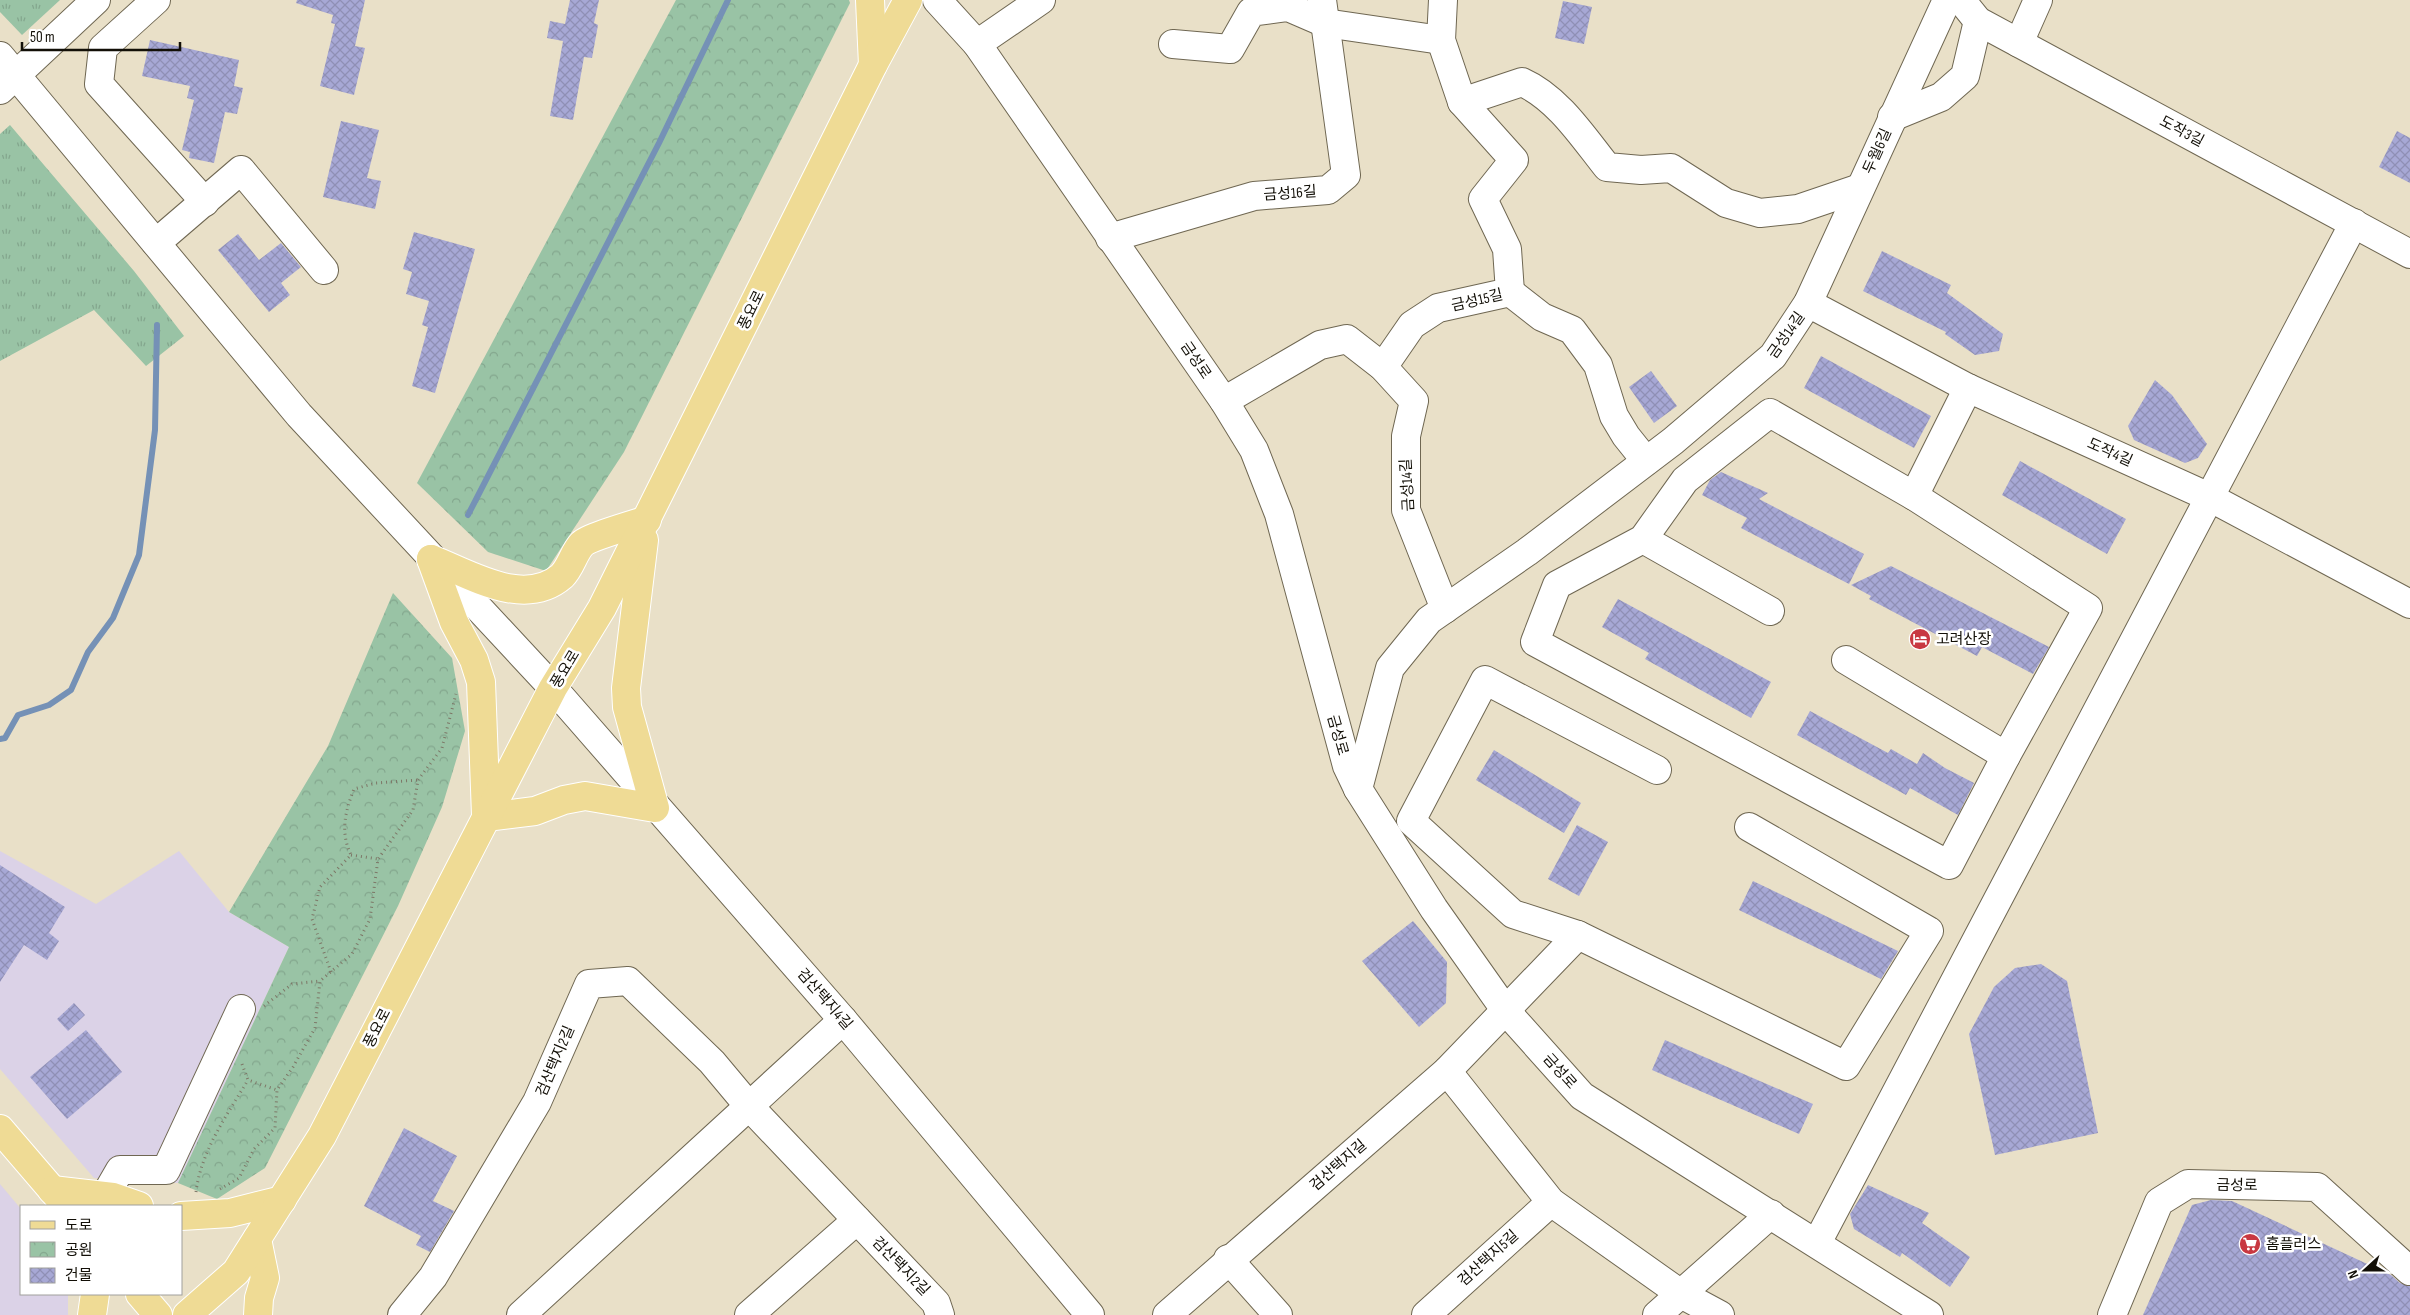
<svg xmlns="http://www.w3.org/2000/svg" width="2410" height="1315" font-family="'Sofia Sans Condensed','Noto Sans KR',sans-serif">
<defs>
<pattern id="grass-tufts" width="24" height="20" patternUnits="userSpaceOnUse" patternTransform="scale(1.25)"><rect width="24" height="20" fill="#99c3a5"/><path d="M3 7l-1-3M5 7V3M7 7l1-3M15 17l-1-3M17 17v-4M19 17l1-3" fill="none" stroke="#83a68d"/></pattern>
<pattern id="park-crowns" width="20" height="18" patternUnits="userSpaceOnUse" patternTransform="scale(1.25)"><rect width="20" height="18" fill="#99c3a5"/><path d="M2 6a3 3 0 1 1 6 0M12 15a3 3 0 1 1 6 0" fill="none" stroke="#83a68d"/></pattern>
<pattern id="building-cross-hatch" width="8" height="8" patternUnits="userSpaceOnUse" patternTransform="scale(1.25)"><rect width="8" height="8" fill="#a7a8d5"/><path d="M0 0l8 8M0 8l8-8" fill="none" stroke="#8f8fb5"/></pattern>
</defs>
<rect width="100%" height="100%" fill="#e9e0c8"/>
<!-- commercial -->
<g fill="#dbd2e7">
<path d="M0 851 96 904 179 851 229 912 289 947 178 1183 94 1178 0 1069Z"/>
<path d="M0 1184 21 1209V1294H68V1315H0Z"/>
</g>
<!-- grass -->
<g fill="url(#grass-tufts)">
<path d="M0 0H60L22 35 0 12Z"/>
<path d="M10 125 134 271 184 336 146 366 94 310 0 361V134Z"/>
</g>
<!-- park -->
<g fill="url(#park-crowns)">
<path d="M676 0H849L850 3 624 452 546 571 488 552 417 483Z"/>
<path d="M393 593 452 658 465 731 442 807 398 906 265 1168 217 1199 178 1183 289 947 229 912 328 746Z"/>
</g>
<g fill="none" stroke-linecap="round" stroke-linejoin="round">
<!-- stream -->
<g stroke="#7591b6" stroke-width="6">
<path d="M468 515 659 143 728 0"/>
<path d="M0 739 5 738 18 715 49 705 71 690 88 652 113 618 139 555 155 430 157 325"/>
</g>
</g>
<!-- building -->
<g fill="url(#building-cross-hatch)">
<path d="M297 0H365L355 46 365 48 354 95 320 86 335 24 331 23 333 15 296 3Z"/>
<path d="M570 0H599L594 23 598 25 592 58 584 57 573 120 550 116 563 41 547 38 550 21 565 24Z"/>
<path d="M1563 1 1592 7 1584 44 1555 38Z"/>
<path d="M150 40 239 60 234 86 243 88 237 114 225 112 214 163 189 158 190 152 182 150 194 100 187 98 190 86 142 76Z"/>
<path d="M341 121 379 130 367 178 381 181 375 209 323 197Z"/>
<path d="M2397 131 2410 138V183L2379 167Z"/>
<path d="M414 232 475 249 435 393 412 386 428 327 422 325 429 301 406 294 412 272 403 269Z"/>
<path d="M238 234 259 260 281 243 301 267 281 283 290 295 269 312 218 250Z"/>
<path d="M1882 251 1951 285 1947 293 2003 334 1999 351 1975 355 1945 334 1946 332 1863 291Z"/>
<path d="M1821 356 1931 416 1914 448 1804 388Z"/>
<path d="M1651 371 1677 406 1654 423 1629 387Z"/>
<path d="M2155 380 2172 395 2207 444 2198 458 2185 463 2134 440 2128 426Z"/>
<path d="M2020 461 2126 519 2107 554 2002 495Z"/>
<path d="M1721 472 1768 493 1759 499 1864 554 1849 584 1741 528 1747 518 1702 495 1710 480Z"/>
<path d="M1891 566 2049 647 2033 674 1982 647 1977 656 1869 599 1871 596 1851 585Z"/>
<path d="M1618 599 1771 682 1751 718 1645 659 1649 653 1602 627Z"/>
<path d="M1810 711 1888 753 1891 749 1917 764 1923 753 1945 768 1974 783 1958 815 1910 788 1906 795 1797 735Z"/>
<path d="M1494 750 1581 803 1564 833 1476 780Z"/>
<path d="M1577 825 1608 842 1579 896 1548 879Z"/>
<path d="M0 865 65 907 49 933 59 941 47 960 24 945 0 982Z"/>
<path d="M1753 881 1898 951 1881 979 1739 910Z"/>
<path d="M1413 921 1447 962 1446 1003 1419 1027 1362 961Z"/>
<path d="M2041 964 2067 981 2098 1133 1995 1155 1969 1034 1994 987 2015 968Z"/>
<path d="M74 1003 85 1015 68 1031 57 1019Z"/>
<path d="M86 1030 122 1072 67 1119 30 1077Z"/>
<path d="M1665 1040 1813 1104 1799 1134 1652 1070Z"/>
<path d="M404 1128 457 1156 433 1201 454 1211 430 1252 416 1245 421 1236 364 1206Z"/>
<path d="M1868 1185 1929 1213 1922 1223 1970 1257 1950 1287 1902 1253 1900 1257 1854 1229 1850 1214Z"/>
<path d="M2211 1200 2232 1201 2391 1275 2400 1283 2410 1286V1315H2143L2192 1205Z"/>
</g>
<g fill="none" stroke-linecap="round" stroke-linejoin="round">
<!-- minor casing -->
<g stroke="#6f6752" stroke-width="30">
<g id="minor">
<path d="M156 0 103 48 99 84 205 202"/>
<path d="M937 0 977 44 1224 401 1254 450 1279 514 1347 766 1358 789 1434 909 1506 1011 1582 1096 1929 1315"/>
<path d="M1961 0 1978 21 2410 254"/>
<path d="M2019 43 2038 0"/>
<path d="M977 44 1041 0"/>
<path d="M1173 44 1230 49 1251 12 1288 7 1325 23 1441 40"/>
<path d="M0 56 299 415 553 688 843 1020 1090 1315"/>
<path d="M0 90 96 0"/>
<path d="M1462 102 1522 82C1558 98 1583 137 1607 167L1641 170 1671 168 1726 203 1760 213 1798 209 1860 188"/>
<path d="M1892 117 1941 97 1965 76 1978 21"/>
<path d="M1110 238 1254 196 1328 190 1346 175 1322 0"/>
<path d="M156 243 241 170 324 270"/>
<path d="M1510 292 1542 317 1572 330 1598 365 1614 416 1626 436 1646 461"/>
<path d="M1808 303 1968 388 2209 497 2410 604"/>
<path d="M1383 367 1412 325 1438 308 1510 292 1507 249 1483 199 1514 160 1462 102 1441 40 1443 0"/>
<path d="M1224 401 1320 345 1347 339 1383 367 1414 401 1406 436V510L1445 609"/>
<path d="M1770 413 1914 496 2088 608 2006 756 1949 865 1535 642 1557 585 1643 539 1685 480Z"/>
<path d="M1914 496 1968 388"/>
<path d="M1643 539 1770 611"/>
<path d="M1846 660 2006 756"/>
<path d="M1358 789 1390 668 1429 620 1527 552 1673 441 1773 356 1808 303 1947 0"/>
<path d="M1578 935 1846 1066 1929 931 1749 827"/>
<path d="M1447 1071 1551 1202 1681 1294 1720 1315"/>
<path d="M105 1196 120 1170H166L241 1009"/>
<path d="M1817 1243 2354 223"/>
<path d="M1228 1259 1278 1315"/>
<path d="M402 1315 433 1277 537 1102 589 984 628 981 712 1062 748 1105 936 1303 940 1315"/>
<path d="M521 1315 843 1020"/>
<path d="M749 1315 857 1220"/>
<path d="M1167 1315 1447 1071 1578 935 1513 914 1411 821 1485 680 1657 770"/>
<path d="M1426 1315 1551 1202"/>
<path d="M1657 1315 1771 1214"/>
<path d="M2112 1315 2159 1202 2188 1184 2317 1187 2410 1271"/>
</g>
</g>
<!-- major casing -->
<g stroke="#fff" stroke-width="30">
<g id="major">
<path d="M870 0 873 65"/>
<path d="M431 559 454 622 474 660 481 682 486 815"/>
<path d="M431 559C470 574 524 609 562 576 571 567 574 552 582 544 589 537 635 524 647 520"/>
<path d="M486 817 535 811 564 800 585 796 655 808 627 707 626 688 644 540"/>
<path d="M0 1129 66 1206"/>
<path d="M52 1190 113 1197 139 1206"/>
<path d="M181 1216 230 1213 282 1200"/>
<path d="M257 1239 265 1278 259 1298 258 1315"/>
<path d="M140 1294 158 1315"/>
<path d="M92 1315 95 1294"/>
<path d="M187 1315 236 1272 322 1136 553 688 602 608 873 65 908 0"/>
</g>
</g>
<!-- path -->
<g stroke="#7d7767" stroke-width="3" stroke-dasharray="1 4" stroke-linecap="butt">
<path d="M351 855 378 859"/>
<path d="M331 972 312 919 320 887 351 855C340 832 345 812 354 789L376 783 418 780"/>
<path d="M264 1006 292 984 320 981"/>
<path d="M242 1064 248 1080 277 1090"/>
<path d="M220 1189 239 1178 254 1149 275 1128 277 1090 293 1067 315 1028 320 981 352 954 370 919 378 859 413 810 418 780 442 748 456 694"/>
<path d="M196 1192C201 1151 227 1115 248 1080"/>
</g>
<!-- minor -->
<use href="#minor" stroke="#fff" stroke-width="28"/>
<!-- major -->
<use href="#major" stroke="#efdb95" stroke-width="28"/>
</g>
<!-- icons -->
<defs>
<g id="hotel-disc" transform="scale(1.125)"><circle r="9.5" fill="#c83841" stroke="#fff"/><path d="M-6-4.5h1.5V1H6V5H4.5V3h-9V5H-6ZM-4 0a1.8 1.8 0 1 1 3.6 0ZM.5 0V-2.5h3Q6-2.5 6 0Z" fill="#fff"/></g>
<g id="supermarket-disc" transform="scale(1.125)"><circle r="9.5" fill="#c83841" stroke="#fff"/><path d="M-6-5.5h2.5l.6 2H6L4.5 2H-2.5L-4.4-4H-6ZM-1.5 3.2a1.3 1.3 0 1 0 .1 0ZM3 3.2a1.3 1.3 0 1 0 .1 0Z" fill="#fff"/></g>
</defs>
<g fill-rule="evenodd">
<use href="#hotel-disc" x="1920" y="639"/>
<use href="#supermarket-disc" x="2250" y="1244"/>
</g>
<g text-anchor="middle" stroke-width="5" stroke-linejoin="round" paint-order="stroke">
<!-- street labels -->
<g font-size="15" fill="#120f07" stroke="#fff">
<text transform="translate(2182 131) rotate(28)" y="5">도작3길</text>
<text transform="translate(1877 151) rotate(-66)" y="5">두월6길</text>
<text transform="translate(1290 193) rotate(-4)" y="5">금성16길</text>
<text transform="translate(1477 300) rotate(-13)" y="5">금성15길</text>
<text transform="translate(751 310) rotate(-64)" y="5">풍요로</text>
<text transform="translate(1786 335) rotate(-55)" y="5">금성14길</text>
<text transform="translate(1196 360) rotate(56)" y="5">금성로</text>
<text transform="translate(2110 452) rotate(24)" y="5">도작4길</text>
<text transform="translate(1407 485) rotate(-93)" y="5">금성14길</text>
<text transform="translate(565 669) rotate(-59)" y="5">풍요로</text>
<text transform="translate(1338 735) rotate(74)" y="5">금성로</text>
<text transform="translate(825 999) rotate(49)" y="5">검산택지4길</text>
<text transform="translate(377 1028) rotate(-63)" y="5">풍요로</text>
<text transform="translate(555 1061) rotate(-67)" y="5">검산택지2길</text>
<text transform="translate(1560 1071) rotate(48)" y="5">금성로</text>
<text transform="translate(1338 1165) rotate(-41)" y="5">검산택지길</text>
<text transform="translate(2237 1185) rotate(1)" y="5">금성로</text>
<text transform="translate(1488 1258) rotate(-42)" y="5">검산택지5길</text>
<text transform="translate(901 1266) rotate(46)" y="5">검산택지2길</text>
</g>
<!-- poi labels -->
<g font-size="15" fill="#120f07" stroke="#fff" text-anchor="start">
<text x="1936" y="644">고려산장</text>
<text x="2266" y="1249">홈플러스</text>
</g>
</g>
<!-- legend -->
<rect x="20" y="1205" width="162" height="90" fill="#ffffff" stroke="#a09f9c"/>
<rect x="30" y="1221" width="25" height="8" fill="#efdb95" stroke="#a09f9c"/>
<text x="65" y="1230" font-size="15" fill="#120f07">도로</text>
<rect x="30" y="1242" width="25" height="15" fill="url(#park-crowns)" stroke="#a09f9c"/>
<text x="65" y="1255" font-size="15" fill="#120f07">공원</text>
<rect x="30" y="1268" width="25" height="15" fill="url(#building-cross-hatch)" stroke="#a09f9c"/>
<text x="65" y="1280" font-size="15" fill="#120f07">건물</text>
<!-- north arrow -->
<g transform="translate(2365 1270) rotate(249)" stroke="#ffffff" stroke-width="4" paint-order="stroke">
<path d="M0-4L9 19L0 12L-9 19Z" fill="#120f07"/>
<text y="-8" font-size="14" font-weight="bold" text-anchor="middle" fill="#120f07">N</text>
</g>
<!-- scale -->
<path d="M22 42v8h158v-8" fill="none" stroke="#120f07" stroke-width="2.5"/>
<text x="30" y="42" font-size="15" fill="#120f07" stroke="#ffffff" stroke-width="4" paint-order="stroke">50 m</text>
</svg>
